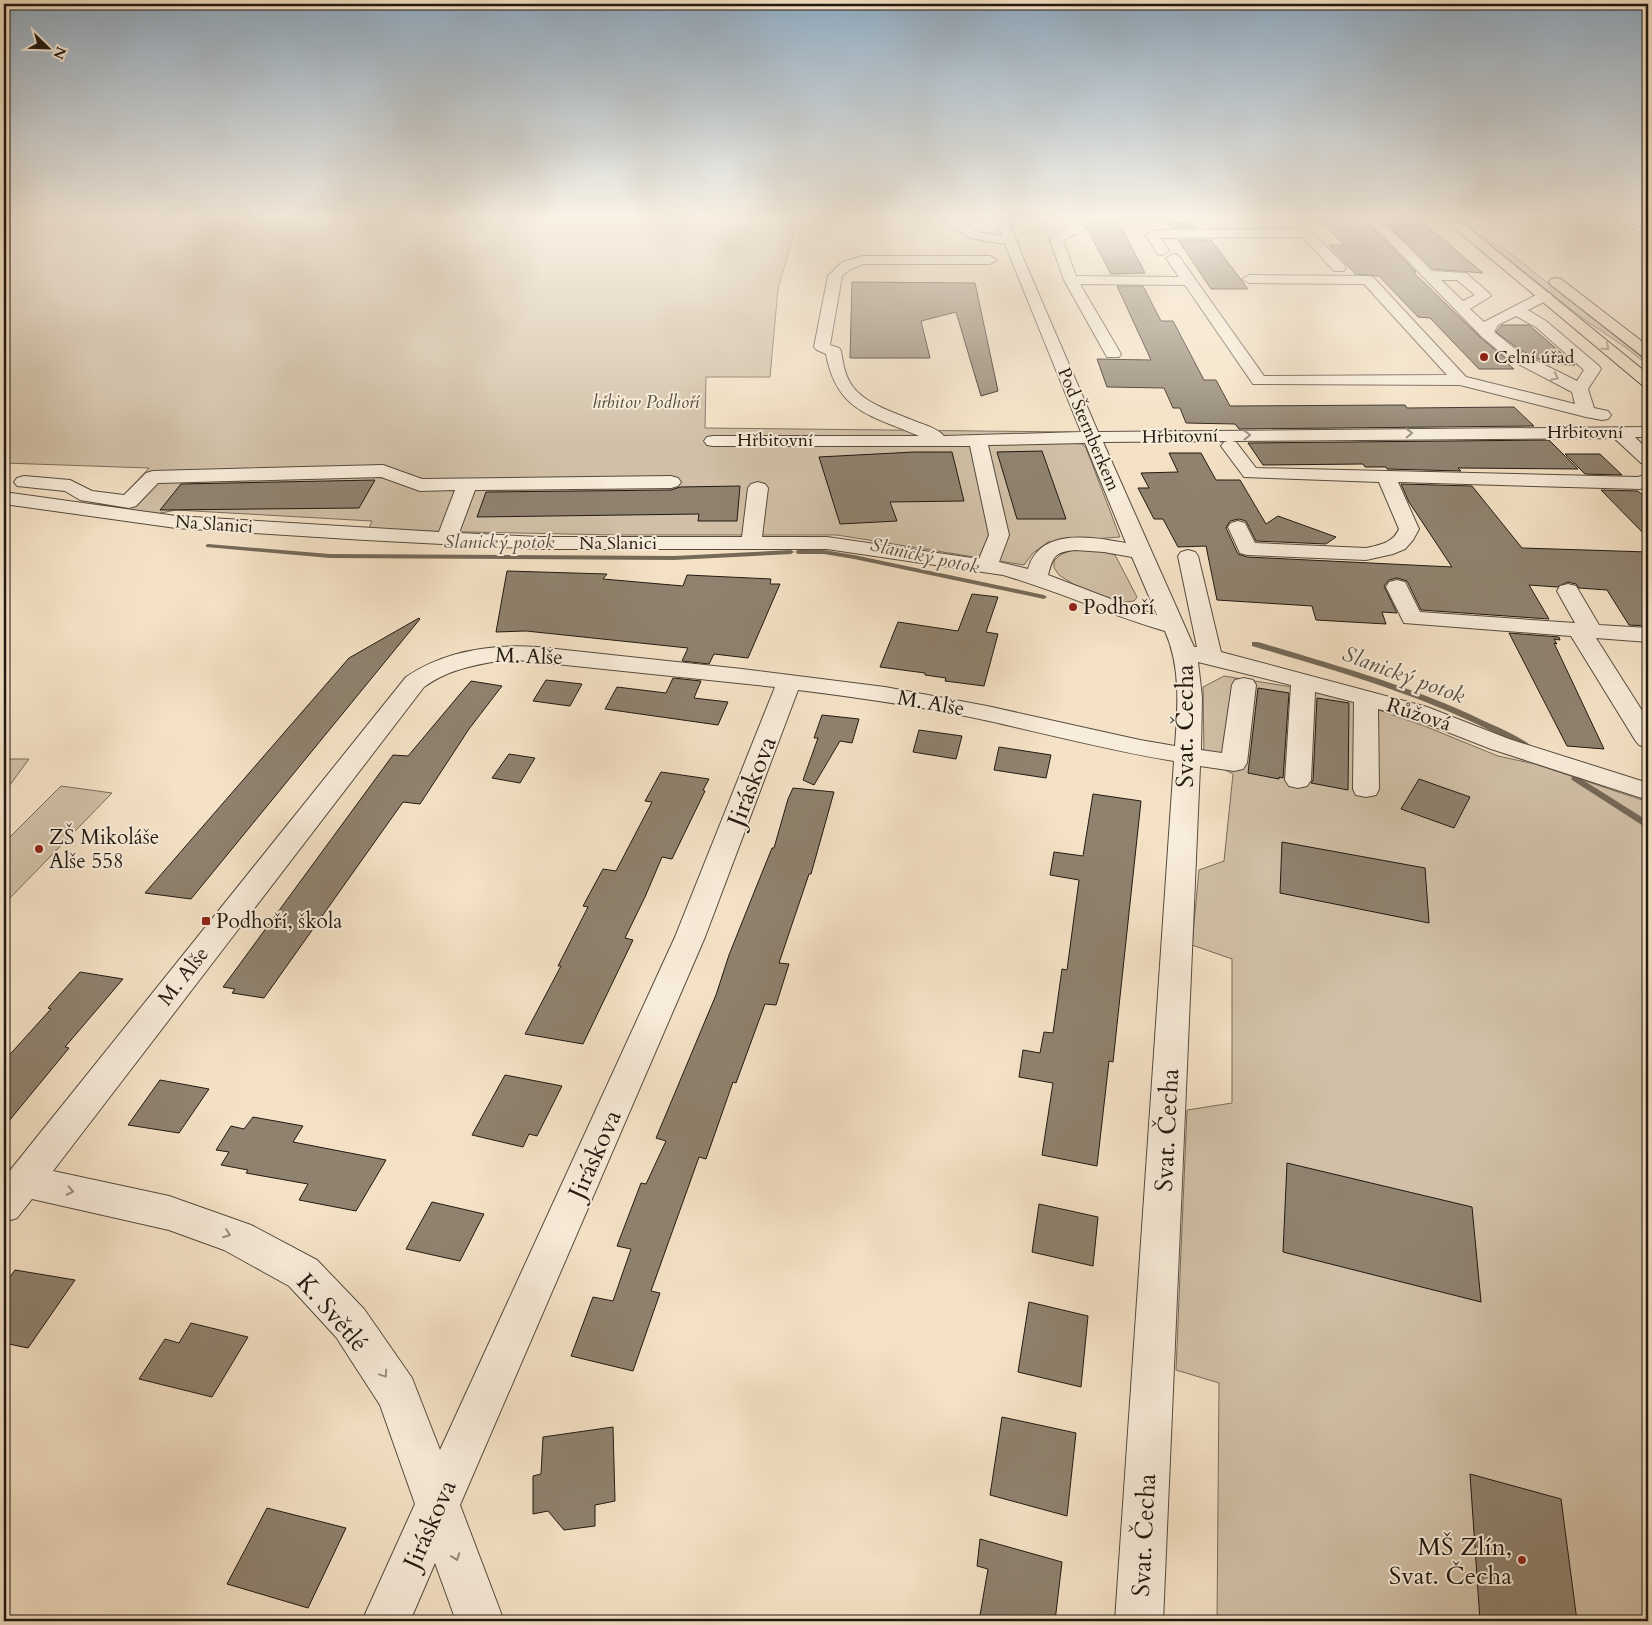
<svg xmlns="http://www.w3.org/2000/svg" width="1652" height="1625" font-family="Cardo,serif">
<rect width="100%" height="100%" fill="#f5e2c6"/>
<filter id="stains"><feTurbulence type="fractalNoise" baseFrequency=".004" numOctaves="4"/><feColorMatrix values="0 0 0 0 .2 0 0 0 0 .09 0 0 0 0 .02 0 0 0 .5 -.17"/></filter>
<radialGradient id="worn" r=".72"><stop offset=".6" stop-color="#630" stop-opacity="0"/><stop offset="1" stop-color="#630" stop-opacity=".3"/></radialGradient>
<!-- green -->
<g fill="#d1c0a7" stroke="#796c5c">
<path d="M4 216H799L778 289 770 377H706L705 428 1071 432 1086 448 1120 537 1048 542 1033 553 1024 565 837 535H616L368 530 372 521 176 510 156 514 112 508 149 468 4 463Z"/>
<path d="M1454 216H1457L1475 231 1510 253 1648 362V365L1625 347 1582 318Z"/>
<path d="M1618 216H1648V231Z"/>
<path d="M1074 549 1097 550 1115 555 1137 597 1134 601 1118 603 1073 584 1059 575 1054 568V561L1060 555Z"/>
<path d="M1224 676 1329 693 1422 725 1498 756 1535 764 1648 802V1621H1217L1219 1383 1176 1370 1187 1110 1232 1103V959L1192 945 1199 870 1224 861 1233 774 1204 759 1203 687Z"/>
<path d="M4 759H29L4 793Z"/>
<path d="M61 786 112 793 9 899 4 898V843Z"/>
</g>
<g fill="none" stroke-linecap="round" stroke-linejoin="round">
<!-- stream -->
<g fill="#756958" fill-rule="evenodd">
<path d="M208 544 330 554 674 556 791 550 794 552 791 554 674 560 330 558 206 547V545Z"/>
<path d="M824 550 854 555 1044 595 1047 597 1044 599 854 559 824 554H798L795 552 798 550Z"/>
<path d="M1252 642H1258C1334 665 1412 686 1484 721 1498 727 1523 738 1534 748L1530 750H1527C1439 700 1348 674 1252 646Z"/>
<path d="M1575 775 1648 821V828L1645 827 1572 780 1571 778Z"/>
</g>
</g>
<!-- building -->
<g fill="#8f826f" stroke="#211911">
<path d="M1316 216H1355L1363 224H1369L1416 272H1413L1480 337 1506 359 1514 364H1508L1514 369H1479L1430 318 1418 317 1379 276 1355 274 1329 245H1344Z"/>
<path d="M1082 219H1117L1145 273 1111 274Z"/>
<path d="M1191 222 1199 228H1171L1168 224Z"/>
<path d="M1387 224H1425L1483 273 1433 269Z"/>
<path d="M1178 240H1211L1248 289H1211Z"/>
<path d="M852 282 975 283 998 391 981 396 956 312 921 321 930 358H850Z"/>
<path d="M1117 286H1143L1161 321H1173L1204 380H1216L1230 406 1405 405 1407 408 1514 407 1534 426 1239 429 1235 424 1186 423 1180 408H1173L1164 388 1107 387 1097 359 1151 360Z"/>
<path d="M1502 325H1529L1575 365 1548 364 1520 350 1496 332Z"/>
<path d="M1549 440 1578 469 1458 468 1461 471 1387 469 1386 467H1365L1363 464 1263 465 1248 443Z"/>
<path d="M1042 451 1066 519H1017L997 452Z"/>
<path d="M914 452H952L964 501 890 502 897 521 840 524 819 457Z"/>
<path d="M1169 453H1201L1216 480H1240L1266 524 1278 516 1336 537 1326 544 1256 541 1246 521 1239 519 1230 521 1226 528 1238 554 1247 557 1452 567 1409 502 1401 484 1472 486 1522 548 1648 552V626L1629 625 1607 590 1579 588 1576 584 1568 582 1557 587 1529 585 1549 619 1421 610 1407 581 1397 578 1389 580 1384 586 1397 613 1382 612 1386 624 1316 620 1312 606 1217 600 1206 546 1178 547 1163 519H1154L1138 488H1149L1141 473 1178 472Z"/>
<path d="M1565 454H1600L1622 475 1585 474Z"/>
<path d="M375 480 359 508 160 510 181 484Z"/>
<path d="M740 486 737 521H698L699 514 477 517 486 492 671 490 680 487Z"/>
<path d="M1601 490 1638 491 1648 500V538Z"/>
<path d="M507 571 607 574 603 579 683 586 687 575 771 579 770 584H780L748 658 714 654 709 664 682 661 688 648 526 631 496 632Z"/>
<path d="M972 594 998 597 986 632 998 634 984 686 945 681 946 678 925 675V673L880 667 898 622 958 631Z"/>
<path d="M419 618 420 619 191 899 145 893 349 658Z"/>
<path d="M1509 633 1559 637 1560 640 1554 639 1557 644 1554 643 1604 749 1567 746Z"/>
<path d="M673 678 701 681 694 698 728 702 718 725 605 709 617 687 666 693Z"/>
<path d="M546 680 582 684 570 706 533 701Z"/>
<path d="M471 681 502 686 469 729 420 804 403 802 264 998 232 993 235 989 223 987 393 755 408 756Z"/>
<path d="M1258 688 1289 693 1283 778 1279 777V779L1248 773Z"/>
<path d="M1317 698 1349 703 1348 790 1311 783 1313 780Z"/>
<path d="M822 715 859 719 852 743 840 741 814 785 803 780 818 738H814Z"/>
<path d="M919 730 962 736 956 759 913 752Z"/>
<path d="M999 747 1051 755 1046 778 994 770Z"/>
<path d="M509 754 535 758 520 783 492 778Z"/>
<path d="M661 772 709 779 703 790 705 791 672 859 662 857 645 897 625 938 633 940 583 1044 525 1034 561 966H558L588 907 583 906 603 869 616 871 652 802 645 801Z"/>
<path d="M1419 779 1470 797 1454 828 1401 809Z"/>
<path d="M793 788 834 792 811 874H809L779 963 789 964 776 1005 765 1004 736 1083 733 1082 706 1159 699 1157 651 1291 660 1293 633 1371 571 1356 593 1297 613 1301 631 1249 617 1246 641 1183 646 1184 666 1141 656 1138 716 995 729 955 755 890 772 848H774L788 799Z"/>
<path d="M1093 794 1141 801 1113 1062 1109 1061 1097 1166 1042 1155 1053 1083 1019 1077 1023 1050 1040 1053 1044 1032 1053 1033 1062 969 1067 970 1079 880 1050 875 1054 852 1083 856Z"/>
<path d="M1282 842 1425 868 1429 923 1280 893Z"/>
<path d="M80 972 123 979 65 1047 69 1048 4 1127V1061L51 1009 48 1008Z"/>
<path d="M505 1075 562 1086 537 1136 529 1134 523 1147 472 1135Z"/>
<path d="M160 1080 209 1089 179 1133 128 1125Z"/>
<path d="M253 1117 303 1126 293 1142 386 1160 356 1211 299 1200 308 1184 246 1173 248 1170 221 1165 229 1152 216 1150 231 1126 244 1129Z"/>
<path d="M1287 1163 1472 1207 1481 1302 1283 1252Z"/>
<path d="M432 1202 484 1214 460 1261 406 1249Z"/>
<path d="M1039 1204 1098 1217 1093 1266 1032 1252Z"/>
<path d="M15 1270 75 1280 28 1348 4 1343V1285Z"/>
<path d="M1029 1302 1088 1316 1081 1387 1018 1372Z"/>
<path d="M191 1323 248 1337 212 1397 139 1379 165 1339 179 1343Z"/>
<path d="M1002 1417 1076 1433 1067 1516 990 1495Z"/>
<path d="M613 1427 615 1501 595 1505V1526L564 1530 548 1511 533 1514V1476L541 1474 543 1437Z"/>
<path d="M1470 1474 1561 1499 1577 1621H1480Z"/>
<path d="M267 1508 346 1528 308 1608 227 1584Z"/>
<path d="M980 1539 1062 1562 1055 1621H979L988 1569 977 1566Z"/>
</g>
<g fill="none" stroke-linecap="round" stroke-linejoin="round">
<!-- minor casing -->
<g stroke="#564b3e" stroke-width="2">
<g id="minor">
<path d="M932 216H947L977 232 1002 236 995 216H1007L1024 260 1098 432 1648 427V437H1635L1648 450V465L1641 463 1614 438 1232 441 1236 442 1256 468 1638 477 1648 474V486L1640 489 1398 482 1419 529 1413 540 1405 549 1393 554 1366 560 1247 555 1240 553 1228 527 1231 523 1238 521 1245 523 1255 543 1366 548C1380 545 1393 543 1399 529L1379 482 1244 477 1221 446 1224 442 1228 441 1103 442 1194 647H1197L1178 556 1181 552 1188 550 1195 552 1198 556 1221 652 1427 707 1509 739 1648 783V800L1491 749 1409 717 1378 709 1379 789 1376 795 1366 797 1356 795 1353 789 1354 702 1315 692 1311 780 1307 786 1298 788 1289 786 1285 780 1291 685 1198 662 1202 697 1201 750 1222 753 1232 685 1235 680 1244 678 1253 680 1256 685 1247 763 1243 769 1234 771 1200 766 1163 1621H1115L1174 761C1112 751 1051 735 989 721 926 707 862 698 798 690L705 937 460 1505 504 1621H456L435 1563 410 1621H362L415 1504 380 1405 336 1337 289 1286 224 1250 169 1230 32 1199 17 1218 4 1222V1178L406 677C444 651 492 644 537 647L742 669 885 687 987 706 1140 740 1175 746C1178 707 1181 667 1165 631 1110 615 1058 591 1003 575L827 549H540L365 540 176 528 4 504V492L176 516 439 532 455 490 420 491 381 477 158 483 136 506 129 508 80 500 65 491 17 486 14 482 17 478 24 476 70 480 92 491 124 495 146 473 153 471 383 465 422 479 671 476 678 478 681 482 678 486 671 488 475 490 459 533 540 537H742L748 488 751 484 758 482 765 484 768 488 762 537H827L979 559 989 535 970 446H713L707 445 704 441 707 437 713 436H919C871 415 837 412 826 354L817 350 814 347 828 276 842 262 863 256H990L997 260 990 264H863L849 270 842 276 830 345 839 348 841 351C843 363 845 377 853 387 867 405 896 413 917 422 926 425 938 429 944 436L1081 432 1005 244 970 238ZM1085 443 1126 543C1092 537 1040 527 1028 569L999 562 1009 535 988 445ZM1075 550 1104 552 1132 557 1157 615 1137 609 1048 575C1053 556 1055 552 1075 550ZM508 659 775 687 675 937 440 1450 412 1378 364 1309 317 1260 251 1225 169 1196 53 1171 424 687C451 668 476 665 508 659Z"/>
<path d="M1294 216 1298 217 1344 265 1346 268 1344 271H1334L1303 237 1161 238 1169 251 1162 255 1157 254 1146 235 1152 231 1171 230 1296 229 1288 220Z"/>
<path d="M1364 216H1377L1432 271 1466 273 1489 293 1491 296 1470 309 1484 322 1540 293H1550L1552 296 1550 299 1528 310 1546 321 1599 366 1601 369 1588 389 1594 408 1608 411 1611 415 1608 419 1602 420 1586 417 1460 385 1253 384 1185 285 1080 284 1121 354 1119 357H1107L1064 280 1050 240C1057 231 1072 223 1083 226L1085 229C1080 236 1069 234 1063 241L1076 276 1179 277 1166 258 1173 254 1178 255 1264 376 1447 375 1364 284 1249 283 1242 279 1249 275 1368 276 1373 277 1466 377 1575 404 1572 392 1507 358 1481 336ZM1441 280H1457L1475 295 1463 301ZM1516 316 1536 327 1584 370 1577 381 1519 352 1494 332 1498 325Z"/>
<path d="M1397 580 1405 582 1420 612 1575 623 1557 591 1560 586 1568 584 1576 586 1599 625 1648 628V642L1596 638 1648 720V748L1639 745 1635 740 1571 636 1404 623 1386 587 1389 582Z"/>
</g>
</g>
<!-- major casing -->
<g stroke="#211911" stroke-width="2">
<g id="major">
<path d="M1440 216H1454L1648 374V387L1642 385Z"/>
<path d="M1556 278 1561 279 1648 346V358L1642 356 1551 285 1549 282 1551 279Z"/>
</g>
</g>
<!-- minor -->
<use href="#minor" fill="#f8ecda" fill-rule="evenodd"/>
<!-- major -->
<use href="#major" fill="#f5e2c6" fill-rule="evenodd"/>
<!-- rail -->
<path stroke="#211911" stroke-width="2" stroke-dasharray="4.5 4.5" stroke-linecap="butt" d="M1607 216 1648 236"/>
</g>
<!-- one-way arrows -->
<defs><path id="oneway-chevron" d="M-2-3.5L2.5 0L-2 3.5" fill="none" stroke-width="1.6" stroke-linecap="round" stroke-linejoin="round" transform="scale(1.25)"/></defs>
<use stroke="#968875" href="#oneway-chevron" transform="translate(1606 347) rotate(40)"/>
<g stroke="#978d80">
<use href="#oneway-chevron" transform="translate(1555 377) rotate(26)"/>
<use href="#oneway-chevron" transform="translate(1409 433) rotate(-1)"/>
<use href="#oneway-chevron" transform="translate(1247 435) rotate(-1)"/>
<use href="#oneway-chevron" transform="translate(70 1191) rotate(12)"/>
<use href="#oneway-chevron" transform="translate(227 1234) rotate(20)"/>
<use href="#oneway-chevron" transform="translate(384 1374) rotate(56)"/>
<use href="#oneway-chevron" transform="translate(456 1557) rotate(70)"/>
</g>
<!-- sky -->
<linearGradient id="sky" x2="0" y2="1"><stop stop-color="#90abc2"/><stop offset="0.49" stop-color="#faf2e5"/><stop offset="1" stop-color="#faf2e5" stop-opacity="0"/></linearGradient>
<rect width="1652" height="444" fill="url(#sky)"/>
<!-- markers -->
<g fill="#8f2418" stroke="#f8ecda" stroke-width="2">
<circle cx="1484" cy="357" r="5"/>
<circle cx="1073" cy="607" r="5"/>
<circle cx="39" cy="849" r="5"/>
<rect x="201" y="916" width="10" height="10" rx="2.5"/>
<circle cx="1522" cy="1560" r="5"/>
</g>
<g text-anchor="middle" stroke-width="4" stroke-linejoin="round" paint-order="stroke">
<!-- far-poi labels -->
<g font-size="18" fill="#211911" stroke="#f8ecda" text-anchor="start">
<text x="1494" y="363">Celní úřad</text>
</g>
<!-- far-park labels -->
<g font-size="18" font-style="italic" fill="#564b3e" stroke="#f8ecda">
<text x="646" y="408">hřbitov Podhoří</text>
</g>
<!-- far-street labels -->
<g font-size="18" fill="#211911" stroke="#f8ecda">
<text transform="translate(1089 429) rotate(67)" y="6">Pod Šternberkem</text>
<text x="1585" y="438">Hřbitovní</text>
<text transform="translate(1180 436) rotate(-1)" y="6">Hřbitovní</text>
<text x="775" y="446">Hřbitovní</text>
<text transform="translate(214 524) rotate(4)" y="6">Na Slanici</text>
<text x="618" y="549">Na Slanici</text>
</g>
<!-- far-water labels -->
<g font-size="19" font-style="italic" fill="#594e41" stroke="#f8ecda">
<text x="499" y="548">Slanický potok</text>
<text transform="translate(925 555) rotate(12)" y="7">Slanický potok</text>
</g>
<!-- poi labels -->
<g font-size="21" fill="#211911" stroke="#f8ecda" text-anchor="start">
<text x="1083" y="614">Podhoří</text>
<text x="49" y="844">ZŠ Mikoláše<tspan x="49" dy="24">Alše 558</tspan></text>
<text x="216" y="928">Podhoří, škola</text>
</g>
<!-- street labels -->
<g font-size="21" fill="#211911" stroke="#f8ecda">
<text transform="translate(529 656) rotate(2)" y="7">M. Alše</text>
<text transform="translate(931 703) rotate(10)" y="7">M. Alše</text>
<text transform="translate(1419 714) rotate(18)" y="7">Růžová</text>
<text transform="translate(183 976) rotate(-52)" y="7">M. Alše</text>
</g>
<!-- water labels -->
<g font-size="22" font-style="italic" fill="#594e41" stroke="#f8ecda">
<text transform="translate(1404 674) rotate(20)" y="8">Slanický potok</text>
</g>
<!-- near-street labels -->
<g font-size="25" fill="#211911" stroke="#f8ecda">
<text transform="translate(1184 726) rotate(-90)" y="9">Svat. Čecha</text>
<text transform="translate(751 781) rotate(-69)" y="9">Jiráskova</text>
<text transform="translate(1166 1130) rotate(-87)" y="9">Svat. Čecha</text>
<text transform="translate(594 1154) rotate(-66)" y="9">Jiráskova</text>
<text transform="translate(333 1312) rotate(49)" y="9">K. Světlé</text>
<text transform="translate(429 1524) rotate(-66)" y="9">Jiráskova</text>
<text transform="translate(1143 1535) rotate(-87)" y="9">Svat. Čecha</text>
</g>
<!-- near-poi labels -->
<g font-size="25" fill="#211911" stroke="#f8ecda" text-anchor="end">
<text x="1512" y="1555">MŠ Zlín,<tspan x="1512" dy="29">Svat. Čecha</tspan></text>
</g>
</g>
<!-- margin -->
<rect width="1652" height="1625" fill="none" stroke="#f5e2c6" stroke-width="20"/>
<rect x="5" y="5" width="1642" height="1615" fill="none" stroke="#211911" stroke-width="2.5"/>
<rect x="10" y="10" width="1632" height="1605" fill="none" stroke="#211911"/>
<!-- north arrow -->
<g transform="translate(48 48) rotate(113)" stroke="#f8ecda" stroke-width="4" paint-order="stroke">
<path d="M0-4L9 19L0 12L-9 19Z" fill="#211911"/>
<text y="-8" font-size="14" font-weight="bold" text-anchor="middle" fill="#211911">N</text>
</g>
<rect width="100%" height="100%" filter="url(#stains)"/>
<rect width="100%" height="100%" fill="url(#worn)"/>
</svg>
